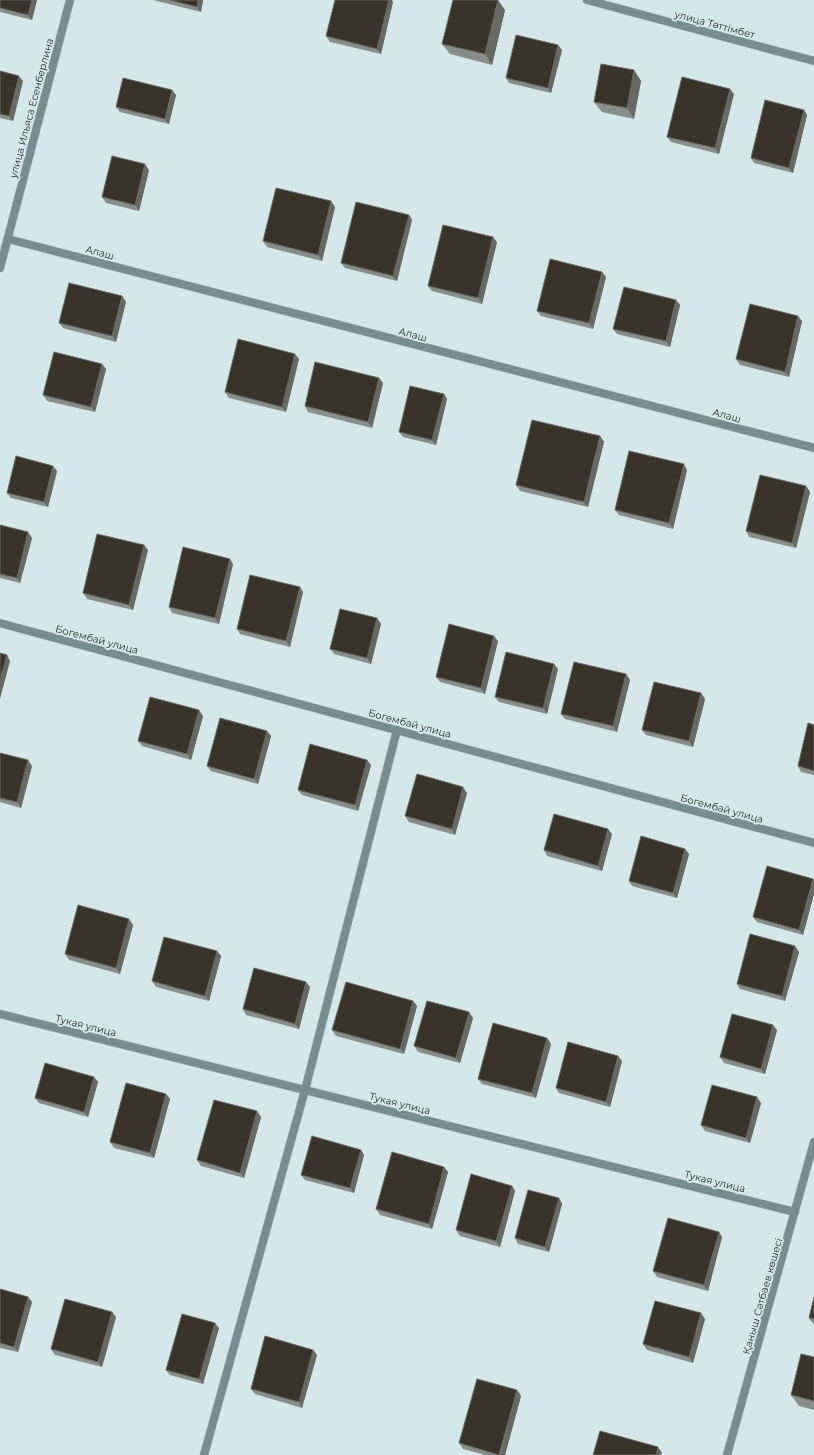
<svg xmlns="http://www.w3.org/2000/svg" width="814" height="1455" font-family="Montserrat,sans-serif">
<rect width="100%" height="100%" fill="#d4e7ea"/>
<g fill="none" stroke-linecap="round" stroke-linejoin="round">
<!-- service casing -->
<g stroke="#b4c5c8" stroke-width="9">
<path id="service" d="M204 1455 305 1090 397 730"/>
</g>
<!-- minor casing -->
<g stroke="#b4c5c8" stroke-width="9">
<g id="minor">
<path d="M587 0 814 61"/>
<path d="M8 239 814 448"/>
<path d="M0 268 70 0"/>
<path d="M0 623 814 843"/>
<path d="M0 1014 795 1212"/>
<path d="M727 1455 814 1142"/>
</g>
</g>
<!-- service -->
<use href="#service" stroke="#788d91" stroke-width="8"/>
<!-- minor -->
<use href="#minor" stroke="#788d91" stroke-width="8"/>
</g>
<!-- wall -->
<g fill="#878d8a">
<path d="M0 0H37L32 20 0 12Z"/>
<path d="M153 0H203L201 12Z"/>
<path d="M393 2 381 54 330 42 326 36Z"/>
<path d="M505 10 492 65 450 54 442 44Z"/>
<path d="M562 50 551 93 509 83 506 78Z"/>
<path d="M634 70 641 81 634 119 602 112 594 102Z"/>
<path d="M0 71 23 81 13 121 0 118Z"/>
<path d="M734 94 719 154 671 142 667 137Z"/>
<path d="M176 95 169 124 120 112 116 107Z"/>
<path d="M804 110 807 115 793 173 754 163 751 158Z"/>
<path d="M149 170 139 211 106 203 102 197Z"/>
<path d="M331 201 335 207 322 261 267 247 263 241Z"/>
<path d="M409 215 412 220 397 281 345 268 341 263Z"/>
<path d="M497 242 482 304 432 291 428 286Z"/>
<path d="M602 272 606 277 593 329 541 316 537 311Z"/>
<path d="M122 296 126 302 116 342 63 328 59 323Z"/>
<path d="M676 300 680 305 670 347 617 334 613 329Z"/>
<path d="M802 321 789 377 740 365 736 359Z"/>
<path d="M299 359 286 412 229 398 225 392Z"/>
<path d="M102 364 106 369 95 412 47 401 43 395Z"/>
<path d="M379 378 383 383 372 428 308 412 305 406Z"/>
<path d="M444 394 447 399 436 445 403 437 399 432Z"/>
<path d="M600 436 604 442 588 507 520 491 516 485Z"/>
<path d="M687 470 673 529 619 515 615 510Z"/>
<path d="M57 471 48 507 11 498 7 493Z"/>
<path d="M806 486 810 492 796 548 749 537 746 531Z"/>
<path d="M0 525 32 538 20 583 0 578Z"/>
<path d="M144 545 148 550 133 610 87 599 83 593Z"/>
<path d="M233 564 219 624 172 613 169 607Z"/>
<path d="M303 592 290 647 240 634 237 629Z"/>
<path d="M377 618 381 624 371 664 334 654 330 649Z"/>
<path d="M498 641 485 694 440 682 436 677Z"/>
<path d="M558 669 547 714 499 702 495 697Z"/>
<path d="M626 674 630 680 617 732 565 719 561 714Z"/>
<path d="M701 693 705 699 693 747 646 735 642 730Z"/>
<path d="M203 716 191 760 142 746 138 741Z"/>
<path d="M814 725V775L801 772 798 766Z"/>
<path d="M267 731 271 736 258 784 211 771 207 766Z"/>
<path d="M0 753 32 766 21 808 0 802Z"/>
<path d="M371 765 358 811 302 795 298 790Z"/>
<path d="M467 793 455 835 409 822 405 816Z"/>
<path d="M612 834 602 871 547 856 544 850Z"/>
<path d="M685 849 689 854 677 898 632 886 629 881Z"/>
<path d="M814 880V894L803 935 757 922 753 917Z"/>
<path d="M133 925 120 974 69 960 65 954Z"/>
<path d="M795 946 799 952 785 1001 740 989 737 984Z"/>
<path d="M217 951 221 956 209 1001 156 987 152 981Z"/>
<path d="M310 987 299 1029 246 1015 243 1009Z"/>
<path d="M413 1001 417 1006 404 1054 336 1036 332 1030Z"/>
<path d="M469 1012 473 1018 460 1063 418 1052 414 1046Z"/>
<path d="M777 1030 765 1074 724 1063 720 1057Z"/>
<path d="M547 1038 551 1044 536 1098 482 1084 478 1079Z"/>
<path d="M622 1061 610 1107 559 1093 556 1088Z"/>
<path d="M94 1077 98 1082 88 1117 39 1103 35 1098Z"/>
<path d="M166 1094 170 1099 154 1158 114 1148 110 1142Z"/>
<path d="M761 1103 750 1143 705 1131 701 1125Z"/>
<path d="M261 1117 244 1178 201 1166 197 1160Z"/>
<path d="M361 1150 364 1155 354 1193 305 1180 301 1175Z"/>
<path d="M444 1167 448 1172 432 1229 380 1215 376 1209Z"/>
<path d="M512 1186 515 1191 500 1247 460 1236 456 1230Z"/>
<path d="M559 1198 562 1204 549 1252 518 1244 515 1238Z"/>
<path d="M719 1232 722 1237 708 1291 657 1277 653 1271Z"/>
<path d="M0 1289 28 1297 32 1302 18 1352 0 1348Z"/>
<path d="M814 1297V1325L809 1318Z"/>
<path d="M112 1312 116 1317 102 1367 55 1355 51 1349Z"/>
<path d="M705 1319 693 1363 647 1350 643 1344Z"/>
<path d="M219 1328 203 1384 170 1375 166 1370Z"/>
<path d="M313 1350 317 1355 302 1408 255 1394 251 1389Z"/>
<path d="M814 1357V1410L799 1406 791 1395Z"/>
<path d="M517 1390 521 1396 505 1455H485L463 1449 459 1443Z"/>
</g>
<!-- shaded-wall -->
<g fill="#686963">
<path d="M32 0H37L32 20 28 15Z"/>
<path d="M198 0H203L201 12 197 7Z"/>
<path d="M389 0H392L393 2 381 54 377 49Z"/>
<path d="M498 0 505 10 492 65 485 54Z"/>
<path d="M558 45 562 50 551 93 548 88Z"/>
<path d="M634 70 641 81 634 119 627 108Z"/>
<path d="M19 76 23 81 13 121 9 116Z"/>
<path d="M730 89 734 94 719 154 715 148Z"/>
<path d="M172 90 176 95 169 124 165 119Z"/>
<path d="M804 110 807 115 793 173 789 168Z"/>
<path d="M145 164 149 170 139 211 135 205Z"/>
<path d="M331 201 335 207 322 261 318 255Z"/>
<path d="M409 215 412 220 397 281 393 276Z"/>
<path d="M493 237 497 242 482 304 478 298Z"/>
<path d="M602 272 606 277 593 329 589 323Z"/>
<path d="M122 296 126 302 116 342 112 336Z"/>
<path d="M676 300 680 305 670 347 666 341Z"/>
<path d="M798 316 802 321 789 377 785 372Z"/>
<path d="M295 354 299 359 286 412 282 407Z"/>
<path d="M102 364 106 369 95 412 91 407Z"/>
<path d="M379 378 383 383 372 428 368 422Z"/>
<path d="M444 394 447 399 436 445 432 440Z"/>
<path d="M600 436 604 442 588 507 584 502Z"/>
<path d="M684 464 687 470 673 529 669 523Z"/>
<path d="M53 466 57 471 48 507 44 502Z"/>
<path d="M806 486 810 492 796 548 792 543Z"/>
<path d="M28 532 32 538 20 583 17 578Z"/>
<path d="M144 545 148 550 133 610 129 605Z"/>
<path d="M230 559 233 564 219 624 215 618Z"/>
<path d="M300 587 303 592 290 647 286 641Z"/>
<path d="M377 618 381 624 371 664 367 658Z"/>
<path d="M494 636 498 641 485 694 481 688Z"/>
<path d="M7 655 10 661 0 699V680Z"/>
<path d="M554 664 558 669 547 714 543 708Z"/>
<path d="M626 674 630 680 617 732 613 726Z"/>
<path d="M701 693 705 699 693 747 689 741Z"/>
<path d="M199 710 203 716 191 760 187 754Z"/>
<path d="M267 731 271 736 258 784 254 779Z"/>
<path d="M28 760 32 766 21 808 17 802Z"/>
<path d="M367 760 371 765 358 811 355 805Z"/>
<path d="M463 787 467 793 455 835 452 829Z"/>
<path d="M608 829 612 834 602 871 598 866Z"/>
<path d="M685 849 689 854 677 898 673 893Z"/>
<path d="M813 879 814 880V894L803 935 799 930Z"/>
<path d="M129 919 133 925 120 974 116 968Z"/>
<path d="M795 946 799 952 785 1001 782 996Z"/>
<path d="M217 951 221 956 209 1001 205 996Z"/>
<path d="M306 982 310 987 299 1029 295 1024Z"/>
<path d="M413 1001 417 1006 404 1054 400 1049Z"/>
<path d="M469 1012 473 1018 460 1063 456 1058Z"/>
<path d="M773 1025 777 1030 765 1074 761 1069Z"/>
<path d="M547 1038 551 1044 536 1098 532 1093Z"/>
<path d="M618 1056 622 1061 610 1107 606 1102Z"/>
<path d="M94 1077 98 1082 88 1117 84 1112Z"/>
<path d="M166 1094 170 1099 154 1158 150 1153Z"/>
<path d="M757 1097 761 1103 750 1143 746 1138Z"/>
<path d="M257 1111 261 1117 244 1178 240 1173Z"/>
<path d="M361 1150 364 1155 354 1193 350 1188Z"/>
<path d="M444 1167 448 1172 432 1229 429 1224Z"/>
<path d="M512 1186 515 1191 500 1247 496 1241Z"/>
<path d="M559 1198 562 1204 549 1252 545 1247Z"/>
<path d="M719 1232 722 1237 708 1291 704 1285Z"/>
<path d="M28 1297 32 1302 18 1352 14 1347Z"/>
<path d="M112 1312 116 1317 102 1367 98 1362Z"/>
<path d="M701 1313 705 1319 693 1363 689 1357Z"/>
<path d="M215 1323 219 1328 203 1384 199 1379Z"/>
<path d="M313 1350 317 1355 302 1408 299 1402Z"/>
<path d="M517 1390 521 1396 505 1455H500Z"/>
<path d="M658 1447 662 1453 661 1455H656Z"/>
</g>
<!-- building -->
<g fill="#3a3329" stroke="#686963">
<path d="M0 0H32L28 15 0 8Z"/>
<path d="M170 0H198L197 7Z"/>
<path d="M335 0H389L377 49 326 36Z"/>
<path d="M453 0H498L485 54 442 44Z"/>
<path d="M516 35 558 45 548 88 506 78Z"/>
<path d="M601 64 634 70 627 108 594 102Z"/>
<path d="M0 71 19 76 9 116 0 114Z"/>
<path d="M682 77 730 89 715 148 667 137Z"/>
<path d="M123 78 172 90 165 119 116 107Z"/>
<path d="M765 100 804 110 789 168 751 158Z"/>
<path d="M112 156 145 164 135 205 102 197Z"/>
<path d="M276 188 331 201 318 255 263 241Z"/>
<path d="M356 202 409 215 393 276 341 263Z"/>
<path d="M443 225 493 237 478 298 428 286Z"/>
<path d="M550 259 602 272 589 323 537 311Z"/>
<path d="M69 283 122 296 112 336 59 323Z"/>
<path d="M624 287 676 300 666 341 613 329Z"/>
<path d="M750 304 798 316 785 372 736 359Z"/>
<path d="M238 339 295 354 282 407 225 392Z"/>
<path d="M54 352 102 364 91 407 43 395Z"/>
<path d="M315 362 379 378 368 422 305 406Z"/>
<path d="M410 386 444 394 432 440 399 432Z"/>
<path d="M532 420 600 436 584 502 516 485Z"/>
<path d="M629 451 684 464 669 523 615 510Z"/>
<path d="M16 456 53 466 44 502 7 493Z"/>
<path d="M760 475 806 486 792 543 746 531Z"/>
<path d="M0 525 28 532 17 578 0 574Z"/>
<path d="M97 534 144 545 129 605 83 593Z"/>
<path d="M183 547 230 559 215 618 169 607Z"/>
<path d="M250 575 300 587 286 641 237 629Z"/>
<path d="M340 609 377 618 367 658 330 649Z"/>
<path d="M449 624 494 636 481 688 436 677Z"/>
<path d="M506 652 554 664 543 708 495 697Z"/>
<path d="M0 653 7 655 0 680Z"/>
<path d="M574 662 626 674 613 726 561 714Z"/>
<path d="M654 682 701 693 689 741 642 730Z"/>
<path d="M150 697 199 710 187 754 138 741Z"/>
<path d="M220 718 267 731 254 779 207 766Z"/>
<path d="M808 723 814 725V771L798 766Z"/>
<path d="M310 744 367 760 355 805 298 790Z"/>
<path d="M0 753 28 760 17 802 0 798Z"/>
<path d="M417 774 463 787 452 829 405 816Z"/>
<path d="M554 814 608 829 598 866 544 850Z"/>
<path d="M641 836 685 849 673 893 629 881Z"/>
<path d="M767 866 813 879 799 930 753 917Z"/>
<path d="M78 905 129 919 116 968 65 954Z"/>
<path d="M750 934 795 946 782 996 737 984Z"/>
<path d="M164 937 217 951 205 996 152 981Z"/>
<path d="M254 968 306 982 295 1024 243 1009Z"/>
<path d="M346 982 413 1001 400 1049 332 1030Z"/>
<path d="M427 1001 469 1012 456 1058 414 1046Z"/>
<path d="M732 1014 773 1025 761 1069 720 1057Z"/>
<path d="M493 1023 547 1038 532 1093 478 1079Z"/>
<path d="M568 1042 618 1056 606 1102 556 1088Z"/>
<path d="M45 1063 94 1077 84 1112 35 1098Z"/>
<path d="M126 1083 166 1094 150 1153 110 1142Z"/>
<path d="M712 1085 757 1097 746 1138 701 1125Z"/>
<path d="M214 1100 257 1111 240 1173 197 1160Z"/>
<path d="M312 1136 361 1150 350 1188 301 1175Z"/>
<path d="M392 1152 444 1167 429 1224 376 1209Z"/>
<path d="M471 1174 512 1186 496 1241 456 1230Z"/>
<path d="M528 1190 559 1198 545 1247 515 1238Z"/>
<path d="M668 1218 719 1232 704 1285 653 1271Z"/>
<path d="M0 1289 28 1297 14 1347 0 1343Z"/>
<path d="M814 1297V1319L809 1318Z"/>
<path d="M65 1299 112 1312 98 1362 51 1349Z"/>
<path d="M655 1301 701 1313 689 1357 643 1344Z"/>
<path d="M182 1314 215 1323 199 1379 166 1370Z"/>
<path d="M265 1336 313 1350 299 1402 251 1389Z"/>
<path d="M801 1354 814 1357V1401L791 1395Z"/>
<path d="M477 1379 517 1390 499 1455 459 1443Z"/>
<path d="M600 1431 658 1447 656 1455H593Z"/>
</g>
<g text-anchor="middle" stroke-width="4" stroke-linejoin="round" paint-order="stroke">
<!-- street labels -->
<g font-size="10" fill="#252c2d" stroke="#d4e7ea">
<text transform="translate(715 24) rotate(15)" y="4">улица Тәттімбет</text>
<text transform="translate(31 108) rotate(-75)" y="4">улица Ильяса Есенберлина</text>
<text transform="translate(100 252) rotate(15)" y="4">Алаш</text>
<text transform="translate(413 334) rotate(15)" y="4">Алаш</text>
<text transform="translate(727 415) rotate(15)" y="4">Алаш</text>
<text transform="translate(97 639) rotate(15)" y="4">Богембай улица</text>
<text transform="translate(410 723) rotate(15)" y="4">Богембай улица</text>
<text transform="translate(722 808) rotate(15)" y="4">Богембай улица</text>
<text transform="translate(86 1025) rotate(14)" y="4">Тукая улица</text>
<text transform="translate(400 1103) rotate(14)" y="4">Тукая улица</text>
<text transform="translate(715 1181) rotate(14)" y="4">Тукая улица</text>
<text transform="translate(762 1296) rotate(-74)" y="4">Қаныш Сәтбаев көшесі</text>
</g>
</g>
</svg>
